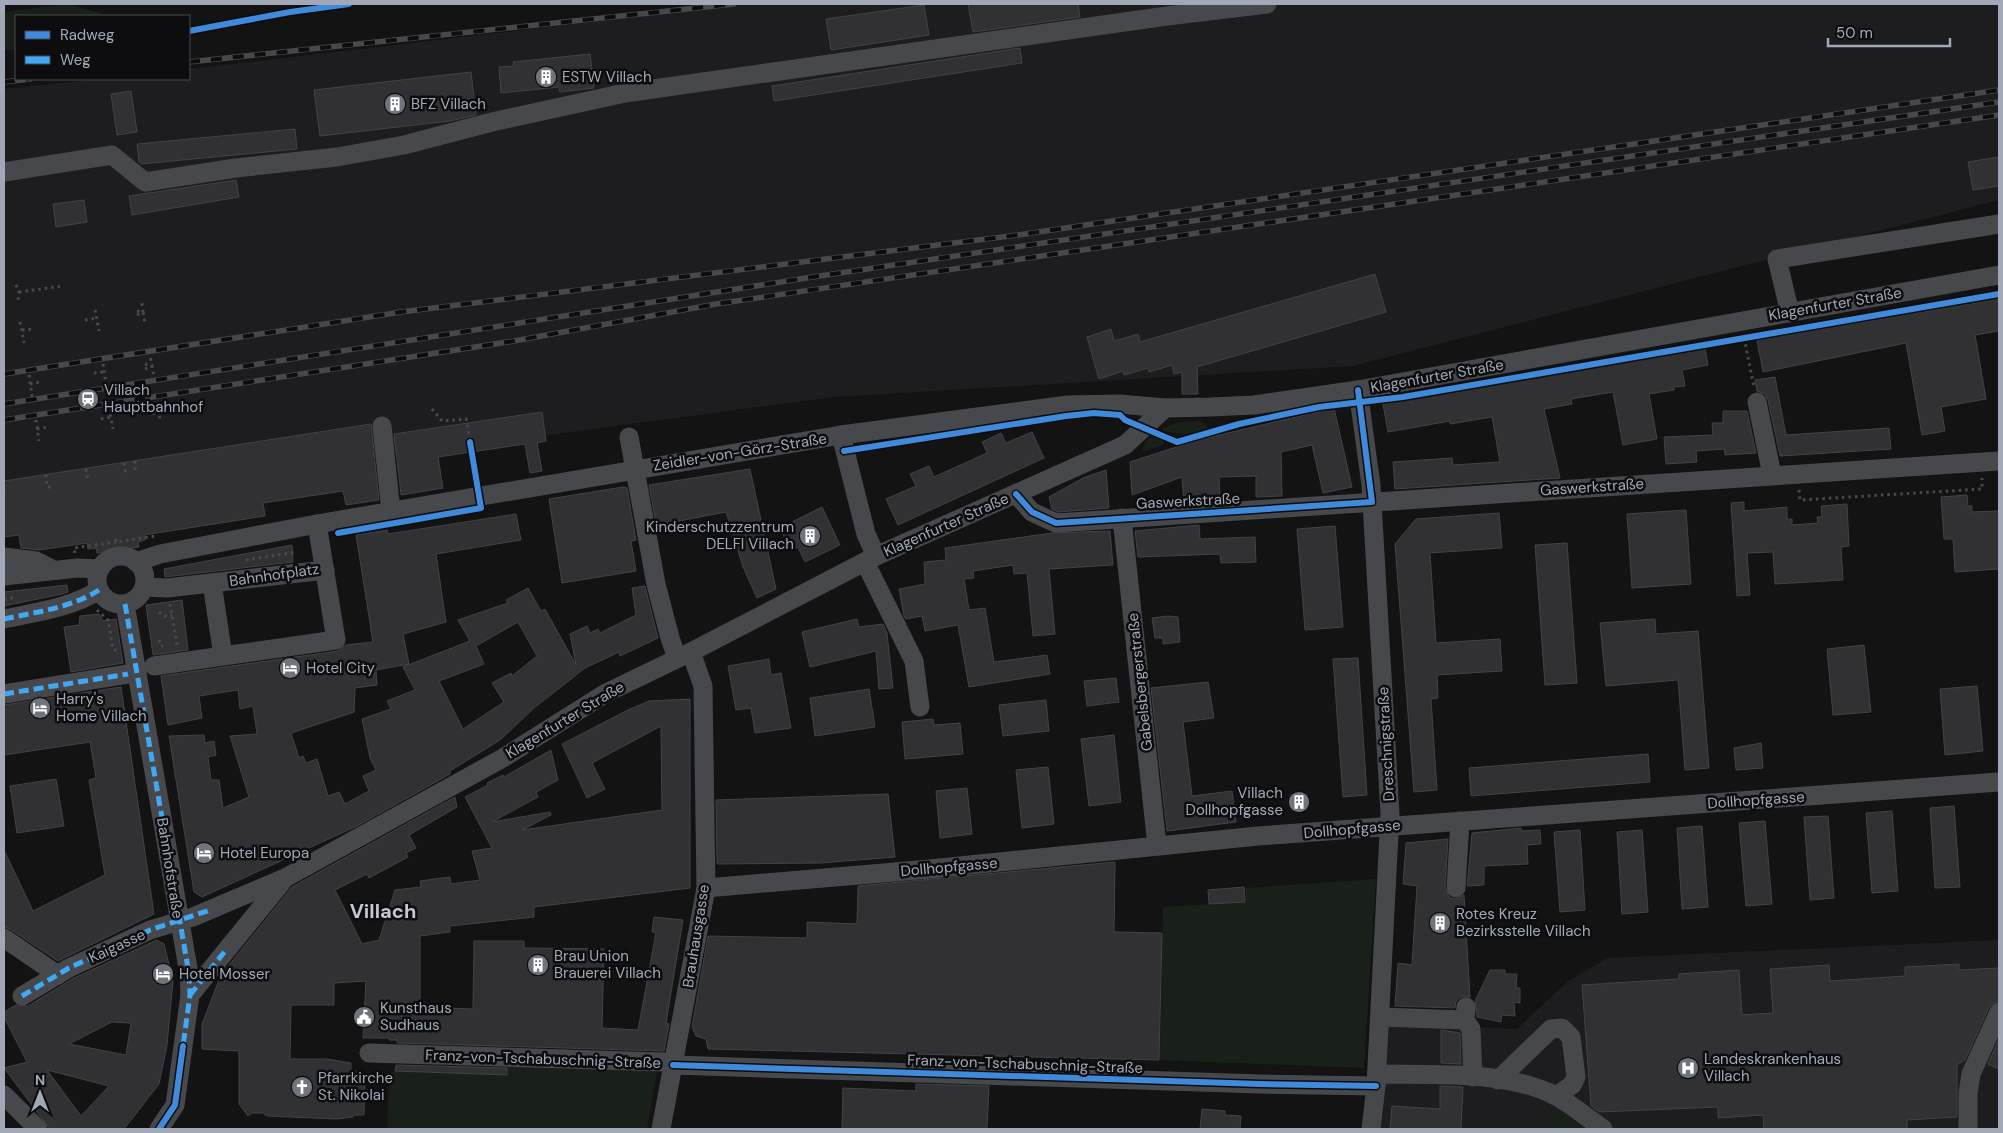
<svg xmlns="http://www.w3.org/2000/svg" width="2003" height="1133" font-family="'DM Sans',sans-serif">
<rect width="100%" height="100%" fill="#131313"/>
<!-- built -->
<g fill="#1d1d1f">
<path d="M746 4H1999V200L1353 366 834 397 4 507V89L102 79H189V69Z"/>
<path d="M1999 940V1129H1373L1380 1022 1517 1029 1567 982 1607 958Z"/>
</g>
<!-- green -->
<g fill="#192019">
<path d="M69 4 109 16H16V49L4 50V12Z"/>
<path d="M1201 421 1209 428C1190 434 1180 437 1161 429L1180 422Z"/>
<path d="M1152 436 1164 441 1163 445 1142 452 1145 443Z"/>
<path d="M1376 879 1364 1068 1160 1060 1163 907 1246 902 1245 888Z"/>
<path d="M507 1062 658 1065 647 1129H387L389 1074 395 1071 507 1075Z"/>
<path d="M1552 1109 1557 1110 1585 1129H1551L1549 1110Z"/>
</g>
<!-- building -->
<g fill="#313133" stroke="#414347" fill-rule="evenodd">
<path d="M968 4H1078L1080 17 973 32Z"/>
<path d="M924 5 929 35 831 50 826 19Z"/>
<path d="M1020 48 1022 63 774 101 772 86Z"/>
<path d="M590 54 594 88 560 92 559 87 501 93 499 67 514 66 513 62Z"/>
<path d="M471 72 476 115 450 121 320 136 314 90Z"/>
<path d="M131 91 137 132 117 135 111 94Z"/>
<path d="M295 129 297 149 141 164 139 162 137 144Z"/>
<path d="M1999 157V186L1973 190 1968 162Z"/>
<path d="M236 180 239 197 132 215 129 196Z"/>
<path d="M84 200 87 222 56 227 53 204Z"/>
<path d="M1375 274 1386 312 1197 367 1198 394H1182V372L1174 374 1172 365 1149 372 1148 368 1124 375 1123 371 1099 379 1087 337 1111 329 1114 341 1138 334 1140 342Z"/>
<path d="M1999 299V331L1975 335 1986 399 1941 407 1945 431 1922 435 1906 343 1763 372 1757 340Z"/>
<path d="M1705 348 1708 365 1682 370 1685 386 1674 387V390L1649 394 1657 439 1623 445 1613 392 1571 399 1572 404 1544 409 1560 478 1395 489 1393 462 1452 458 1453 465 1500 462 1492 417 1450 424V421L1388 432 1383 404 1445 393V391Z"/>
<path d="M1775 377 1786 435 1889 428 1891 449 1780 456 1768 400 1765 394 1757 391 1755 380Z"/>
<path d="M1334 408 1352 487 1323 493 1312 445 1281 452 1282 496 1256 497V476L1219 477 1220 501 1184 503 1182 477 1132 495 1130 462 1198 440Z"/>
<path d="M1723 411H1747L1756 453 1725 455 1724 449 1696 451 1697 462 1666 464 1664 437 1713 435 1712 423H1723Z"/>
<path d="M542 412 546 441 537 443 542 471 530 473 525 444 438 457 443 488 401 495 394 434Z"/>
<path d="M371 424 379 500 346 505 343 491 263 503 265 516 144 535 145 540 138 542 139 547 97 553 96 548 88 549 87 543 39 550 21 548 19 535 4 537V481Z"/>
<path d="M1032 432 1044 458 898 525 886 499 916 486 910 474 929 466 934 477 987 453 982 442 1001 433 1006 443Z"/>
<path d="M750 469 776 589 757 598 743 567 726 512 679 521V528L658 534 649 485Z"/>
<path d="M1106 470 1109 508 1058 512 1052 509 1049 497 1083 478Z"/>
<path d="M623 487 627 488 636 540 631 541 636 571 562 583 549 499Z"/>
<path d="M1967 495 1968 506H1972V512L1999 511V569L1955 572 1953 539H1944L1941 497Z"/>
<path d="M1744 502V511L1787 507V519H1792V525L1818 523 1817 517H1822L1821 506 1847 504 1849 546 1841 547 1843 580 1775 584 1773 552 1747 553 1750 595 1737 596 1731 503Z"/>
<path d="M822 507 840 545 805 562 798 547 791 551 780 528Z"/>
<path d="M1686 510 1691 584 1632 588 1627 514Z"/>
<path d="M1499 513 1502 548 1430 553 1436 643 1500 639 1502 671 1437 675 1438 698 1431 699 1437 790 1414 792 1395 544 1416 519Z"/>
<path d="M516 514 521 540 436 554 446 622 403 634 409 664 376 670 377 685 355 688 354 712 291 733 299 758 303 756 306 763 317 759 328 796 339 792 345 804 369 791 363 776 376 770 370 758 362 719 391 709 387 701 415 690 403 667 470 641 458 620 508 603 506 600 528 588 541 611 545 609 576 665 570 634 587 626 590 633 598 629 600 633 636 615 632 588 645 586 658 638 620 656 619 652 585 668 534 708 500 740 450 771V774L357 826 202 897 194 892 169 736 204 735 205 743 214 741 216 755 208 757 211 780H219L223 808 249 797 230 736 257 734 253 706 240 709 238 690 199 696 202 718 168 725 161 676 338 651 346 645 373 642 356 535 387 530 388 534ZM518 622 537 656 512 676 511 673 492 683 504 702 463 729 439 681 484 664 476 646Z"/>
<path d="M1199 525 1200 539 1255 537 1256 562 1221 563 1220 554 1138 557 1135 531Z"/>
<path d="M1335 526 1343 627 1305 630 1297 529Z"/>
<path d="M1110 531 1113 565 1049 569 1055 634 1033 636 1027 573 1014 574 1013 565 973 571 974 578 964 579 969 610 985 608 994 662 1047 655 1050 674 969 687 958 625 925 631 922 616 906 619 904 616 899 589 925 584 924 562 946 560 945 548 1052 533Z"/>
<path d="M1567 543 1577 683 1545 685 1535 545Z"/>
<path d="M292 545 293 562 165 577 164 569Z"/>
<path d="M67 585 68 592 62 594 4 606V592Z"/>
<path d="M182 600 188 650 153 655 146 605Z"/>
<path d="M99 614 103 621 116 619 123 663 71 672 64 627 79 625 80 616Z"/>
<path d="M1168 616 1178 617 1180 642 1163 644V638H1155L1152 618Z"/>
<path d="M857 619 859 627 883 624 887 633 893 688 879 689 876 651 810 667 802 632Z"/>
<path d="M1655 619 1656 634 1698 631 1709 768 1685 770 1678 680 1606 686 1600 623Z"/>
<path d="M1864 645 1871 712 1833 715 1827 649Z"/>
<path d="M1358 658 1367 795 1343 797 1333 659Z"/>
<path d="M769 659 771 675 781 673 791 728 755 733 751 708 736 710 728 666Z"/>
<path d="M1116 678 1119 702 1087 706 1084 681Z"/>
<path d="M1208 682 1214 718 1183 722 1192 796 1232 791 1236 822 1167 831 1151 688Z"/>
<path d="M1977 686 1983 751 1945 755 1940 689Z"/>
<path d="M121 687 154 914 58 961 10 929 4 927V850L33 911 105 875 89 780 96 778 90 742 4 755V705Z"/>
<path d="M869 689 875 727 815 736 810 698Z"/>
<path d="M690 699V888L534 907V917L450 926V932L420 936V1007L473 1009 474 941H524V948L604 949 602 1028 638 1030 656 933 652 932 654 917 683 920 666 1023 669 1024 664 1051 397 1043V1040H389V1038H363L366 981 334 983V1005H291L290 1059H327L351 1063V1071H356V1077L365 1078 364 1115H353V1117L337 1119 267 1116 263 1113H252L248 1116 239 1104V1051L202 1049V1024L221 975 292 887 455 797 457 807 409 835 416 848 406 853 408 857 369 878 367 874 335 890 362 944 379 940 395 890 421 887 420 881 450 877 451 884 480 880 472 851 492 848 465 797 488 785 487 783 503 775 504 777 551 750 558 780 536 792 538 797 492 822 550 812 551 815 522 830 662 810 661 726 592 763 605 789 587 798 562 744 628 710 649 701Z"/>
<path d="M1046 700 1049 731 1003 736 999 705Z"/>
<path d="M933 719 934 725 960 723 963 754 905 759 902 722Z"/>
<path d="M1114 735 1121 802 1089 806 1081 739Z"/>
<path d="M1761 743 1763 768 1736 770 1734 748Z"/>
<path d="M1648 754 1650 782 1471 796 1469 768Z"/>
<path d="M1048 767 1054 824 1022 828 1016 770Z"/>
<path d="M56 779 64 826 17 833 10 786Z"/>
<path d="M967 788 972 834 940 838 936 791Z"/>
<path d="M888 794 895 857 820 863 717 864 716 800Z"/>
<path d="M1307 794 1308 808 1291 810 1290 795Z"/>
<path d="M1954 806 1960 887 1935 888 1930 808Z"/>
<path d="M1892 811 1898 891 1872 893 1866 813Z"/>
<path d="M1828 816 1834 898 1810 900 1804 817Z"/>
<path d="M1765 821 1772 904 1746 906 1739 823Z"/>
<path d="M1702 826 1708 907 1682 909 1677 828Z"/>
<path d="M1521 828V831L1540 830 1541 844 1527 845 1528 864 1484 866V885L1467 886 1472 833Z"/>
<path d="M1580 830 1585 910 1560 912 1554 832Z"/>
<path d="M1642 830 1648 912 1622 914 1617 832Z"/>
<path d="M1448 839 1445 888 1450 898 1456 899 1464 895 1470 997H1461L1456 1001 1455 1008 1395 1006 1398 963 1412 965 1417 886 1403 884 1406 843Z"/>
<path d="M1115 862 1114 932 1162 933 1159 1060 708 1049 706 1039 696 1036 692 1027 708 936 807 938V922L857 924 858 886Z"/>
<path d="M1244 887 1245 902 1209 904 1208 890Z"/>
<path d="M157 940 164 944 173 981 167 1045 159 1084 124 1129H50L4 1068 27 1062 4 1017V1012L16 1005 28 1006 74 978ZM112 1022 131 1023 126 1055 69 1044ZM47 1070 109 1086 81 1116Z"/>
<path d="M1959 964V970L1999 968V1001L1993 1003 1989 1007 1965 1060 1957 1065V1117L1907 1120V1129H1764L1763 1115 1718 1118V1107L1599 1112 1591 1106 1582 985 1679 979V974L1739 970 1742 1015 1773 1013 1770 969 1829 965 1830 981 1905 976V967Z"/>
<path d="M1490 970H1505V974H1517L1516 988H1520V1003L1514 1002 1515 1016 1502 1015 1501 1022 1477 1017 1475 1001Z"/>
<path d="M1441 1030 1460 1033 1461 1064 1441 1063Z"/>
<path d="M1999 1039V1069L1988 1064Z"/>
<path d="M396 1065 507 1068V1075L395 1071Z"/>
<path d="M916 1084 989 1086 987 1129H842L843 1088 916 1091Z"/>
<path d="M1440 1086 1463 1087 1461 1129H1390L1392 1106 1440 1109Z"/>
<path d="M1202 1109 1225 1111V1115L1241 1116 1240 1129H1200Z"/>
</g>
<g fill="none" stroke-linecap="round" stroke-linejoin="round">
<!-- path -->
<g stroke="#484a4d" stroke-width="3" stroke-dasharray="2.5 4" stroke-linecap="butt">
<path d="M16 285 19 292 18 301"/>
<path d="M19 292 63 286"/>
<path d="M95 310 99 331"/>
<path d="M137 311 143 312 145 323"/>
<path d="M137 315 143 312 142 303"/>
<path d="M85 320 97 318"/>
<path d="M20 322 24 343"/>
<path d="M22 330 33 329"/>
<path d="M1744 338 1754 387"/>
<path d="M103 364 106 384"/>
<path d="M145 364 152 366 154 377"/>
<path d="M145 369 152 366 150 356"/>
<path d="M94 373 104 372"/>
<path d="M29 375 32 397"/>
<path d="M30 384 41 382"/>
<path d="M109 408 113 429"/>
<path d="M432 409 442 421 466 419 470 442"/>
<path d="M151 410 159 411 160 422"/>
<path d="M152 414 159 411 157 401"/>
<path d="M101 419 111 417"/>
<path d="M36 420 39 441"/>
<path d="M37 429 48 427"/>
<path d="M135 461V474"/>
<path d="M124 463 126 476"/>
<path d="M86 469 88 482"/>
<path d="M46 475 47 487H54"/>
<path d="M1799 490 1800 500 1982 489V478"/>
<path d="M4 493V498"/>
<path d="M116 539V542L156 536"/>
<path d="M75 553 74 548 116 542"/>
<path d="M246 560 297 552"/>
<path d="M4 599 17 597"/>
<path d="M170 604 177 645H174"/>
<path d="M97 610 108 620 113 649 117 651"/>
<path d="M159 612 165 616 172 615"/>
<path d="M159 640 161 646H163"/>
</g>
<!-- minor -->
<g stroke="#46484c" stroke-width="19">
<path d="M4 172 112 155 145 182 236 168 337 157 404 145 492 122 625 93 1167 16 1267 4"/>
<path d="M1790 313 1777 259 1999 224"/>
<path d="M1358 390 1371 485 1390 814 1376 1086 1371 1129"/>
<path d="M1757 402 1772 475"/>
<path d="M382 426 391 511"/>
<path d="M841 435 866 534 876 556"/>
<path d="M629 437 656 584 670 638 677 658"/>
<path d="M1016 494 1032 512 1056 523 1999 461"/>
<path d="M1122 518 1157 846"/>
<circle cx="121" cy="580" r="24"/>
<path d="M4 557 36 561 50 568"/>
<path d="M136 562 160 554 317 524 841 435 1068 405 1120 404 1165 408 1210 407 1254 405 1358 390 1999 275"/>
<path d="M865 562 914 661 920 707"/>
<path d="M4 576 77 568 100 569"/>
<path d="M212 583 223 656 336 640 317 524"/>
<path d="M144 587 167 588 325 570"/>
<path d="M125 604 189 974 190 995 175 1105 159 1129"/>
<path d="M4 619C36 612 71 608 99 590"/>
<path d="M154 666 223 656"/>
<path d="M4 694 128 674"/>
<path d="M706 888 930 869 1258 836 1999 782"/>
<path d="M1456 888 1460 821"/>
<path d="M4 938 58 975"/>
<path d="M190 995 282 882"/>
<path d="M22 996 69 968 150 930 193 917 285 878 503 758 606 693 691 652 876 556 1125 445 1165 408"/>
<path d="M1380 1017 1465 1020 1466 1007"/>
<path d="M1465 1020 1471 1029 1473 1077"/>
<path d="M369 1053 664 1062 673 1065 1260 1084 1376 1086"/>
<path d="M1377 1074C1432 1075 1506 1070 1556 1096 1572 1105 1588 1118 1603 1129"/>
<path d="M1498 1080 1551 1029 1562 1028 1571 1037 1576 1077 1572 1085 1556 1096"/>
<path d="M4 1095 38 1129"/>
<path d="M661 1129 706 888 703 686 691 652"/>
<path d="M1968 1129V1093L1971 1074 1999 1012"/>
</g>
<!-- rail casing -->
<g stroke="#46484b" stroke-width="5.5">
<g id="rail">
<path d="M189 62 734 4"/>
<path d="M4 82 30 79"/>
<path d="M4 374 401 312 1018 235 1999 90"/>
<path d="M4 404 806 278 1999 102"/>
<path d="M4 420 514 341 716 304 1999 115"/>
</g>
</g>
<!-- rail -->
<use href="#rail" stroke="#0d0d0f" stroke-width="4" stroke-dasharray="11" stroke-linecap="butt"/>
<!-- quiet -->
<g stroke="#3fa9f5" stroke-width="5" stroke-dasharray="10 5" stroke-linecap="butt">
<path d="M125 604 189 974 190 995 183 1046"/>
<path d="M4 619C36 612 71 608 99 590"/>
<path d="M4 694 128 674"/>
<path d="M190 995 226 950"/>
<path d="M22 996 69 968 150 930 210 910"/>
</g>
<!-- cycleway casing -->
<g stroke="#0d0d0f" stroke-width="9">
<g id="cycleway">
<path d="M189 31 290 12 349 4"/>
<path d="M844 451 1066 416 1094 413 1120 415 1125 420 1177 442 1239 424 1319 407 1403 397 1999 294"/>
<path d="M1016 494 1032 512 1056 523 1372 502 1358 390"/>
<path d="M338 533 481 508 470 442"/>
<path d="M673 1065 1260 1084 1376 1086"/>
<path d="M159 1129 175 1105 183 1046"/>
</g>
</g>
<!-- cycleway -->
<use href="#cycleway" stroke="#408adc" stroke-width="6"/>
</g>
<!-- icons -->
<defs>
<g id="building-disc" transform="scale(1.125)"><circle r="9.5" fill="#70747d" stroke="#0d0d0f"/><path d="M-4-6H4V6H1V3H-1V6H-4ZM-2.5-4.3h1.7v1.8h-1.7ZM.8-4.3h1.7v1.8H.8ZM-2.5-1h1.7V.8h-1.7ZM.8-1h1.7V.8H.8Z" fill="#fff"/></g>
<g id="station-disc" transform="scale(1.125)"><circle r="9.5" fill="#70747d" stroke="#0d0d0f"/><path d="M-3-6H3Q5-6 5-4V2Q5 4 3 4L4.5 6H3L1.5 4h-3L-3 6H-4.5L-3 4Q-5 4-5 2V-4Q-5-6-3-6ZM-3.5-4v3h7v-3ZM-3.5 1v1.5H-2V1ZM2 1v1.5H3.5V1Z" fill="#fff"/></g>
<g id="hotel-disc" transform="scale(1.125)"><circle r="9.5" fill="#70747d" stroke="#0d0d0f"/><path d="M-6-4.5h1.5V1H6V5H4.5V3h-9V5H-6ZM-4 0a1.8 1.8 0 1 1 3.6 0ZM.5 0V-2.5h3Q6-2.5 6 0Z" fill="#fff"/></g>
<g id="civic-disc" transform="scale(1.125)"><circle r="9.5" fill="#70747d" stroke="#0d0d0f"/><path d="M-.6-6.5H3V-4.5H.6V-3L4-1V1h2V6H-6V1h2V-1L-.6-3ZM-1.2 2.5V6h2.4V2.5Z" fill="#fff"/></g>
<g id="hospital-disc" transform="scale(1.125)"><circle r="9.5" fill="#70747d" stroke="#0d0d0f"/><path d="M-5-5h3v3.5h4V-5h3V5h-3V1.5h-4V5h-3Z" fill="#fff"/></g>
<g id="church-disc" transform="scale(1.125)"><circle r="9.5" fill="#70747d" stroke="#0d0d0f"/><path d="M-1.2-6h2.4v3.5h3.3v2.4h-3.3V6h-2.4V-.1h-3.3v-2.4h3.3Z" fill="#fff"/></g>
</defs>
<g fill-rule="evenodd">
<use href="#building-disc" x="546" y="77"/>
<use href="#building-disc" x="395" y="104"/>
<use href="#station-disc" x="88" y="399"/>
<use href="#building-disc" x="810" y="536"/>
<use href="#hotel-disc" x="290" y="668"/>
<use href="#hotel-disc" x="40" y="708"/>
<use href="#building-disc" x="1299" y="802"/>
<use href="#hotel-disc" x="204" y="853"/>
<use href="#building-disc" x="1440" y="923"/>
<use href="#building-disc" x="538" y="965"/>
<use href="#hotel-disc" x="163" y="974"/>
<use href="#civic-disc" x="364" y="1017"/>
<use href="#hospital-disc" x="1688" y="1068"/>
<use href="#church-disc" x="302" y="1087"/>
</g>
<g text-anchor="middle" stroke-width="5" stroke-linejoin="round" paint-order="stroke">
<!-- poi labels -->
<g font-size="15" fill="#a2a9b6" stroke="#0d0d0f" text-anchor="start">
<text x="562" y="82">ESTW Villach</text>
<text x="411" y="109">BFZ Villach</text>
<text x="104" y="395">Villach<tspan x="104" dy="17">Hauptbahnhof</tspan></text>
<text x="794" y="532" text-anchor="end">Kinderschutzzentrum<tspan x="794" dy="17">DELFI Villach</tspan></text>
<text x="306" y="673">Hotel City</text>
<text x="56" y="704">Harry's<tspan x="56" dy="17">Home Villach</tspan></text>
<text x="1283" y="798" text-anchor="end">Villach<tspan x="1283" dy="17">Dollhopfgasse</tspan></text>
<text x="220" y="858">Hotel Europa</text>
<text x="1456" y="919">Rotes Kreuz<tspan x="1456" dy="17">Bezirksstelle Villach</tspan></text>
<text x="554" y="961">Brau Union<tspan x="554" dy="17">Brauerei Villach</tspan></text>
<text x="179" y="979">Hotel Mosser</text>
<text x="380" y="1013">Kunsthaus<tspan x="380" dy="17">Sudhaus</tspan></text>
<text x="1704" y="1064">Landeskrankenhaus<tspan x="1704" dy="17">Villach</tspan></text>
<text x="318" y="1083">Pfarrkirche<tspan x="318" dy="17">St. Nikolai</tspan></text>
</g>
<!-- street labels -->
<g font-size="15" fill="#a2a9b6" stroke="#0d0d0f">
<text transform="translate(1835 304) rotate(-10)" y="5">Klagenfurter Straße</text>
<text transform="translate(1437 376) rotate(-10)" y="5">Klagenfurter Straße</text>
<text transform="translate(740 452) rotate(-9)" y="5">Zeidler-von-Görz-Straße</text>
<text transform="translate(1592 487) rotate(-4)" y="5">Gaswerkstraße</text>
<text transform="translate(1188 501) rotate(-3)" y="5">Gaswerkstraße</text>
<text transform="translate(946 525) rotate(-24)" y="5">Klagenfurter Straße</text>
<text transform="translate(274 575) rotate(-8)" y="5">Bahnhofplatz</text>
<text transform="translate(1140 682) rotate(-96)" y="5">Gabelsbergerstraße</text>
<text transform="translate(565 720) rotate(-31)" y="5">Klagenfurter Straße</text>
<text transform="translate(1386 744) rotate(-93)" y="5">Dreschnigstraße</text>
<text transform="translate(1756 800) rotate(-4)" y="5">Dollhopfgasse</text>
<text transform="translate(1352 829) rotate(-5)" y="5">Dollhopfgasse</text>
<text transform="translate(949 867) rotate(-5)" y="5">Dollhopfgasse</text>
<text transform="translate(170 868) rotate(81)" y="5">Bahnhofstraße</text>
<text transform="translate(696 936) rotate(-81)" y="5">Brauhausgasse</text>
<text transform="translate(117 946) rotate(-25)" y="5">Kaigasse</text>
<text transform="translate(543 1059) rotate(2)" y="5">Franz-von-Tschabuschnig-Straße</text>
<text transform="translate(1025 1064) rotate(2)" y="5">Franz-von-Tschabuschnig-Straße</text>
</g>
<!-- district labels -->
<g font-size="20" font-weight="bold" fill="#c3c8d1" stroke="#0d0d0f">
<text x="383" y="918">Villach</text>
</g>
</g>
<!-- border -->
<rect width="2003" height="1133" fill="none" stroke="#a2a9b6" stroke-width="10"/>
<!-- legend -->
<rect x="15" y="15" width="175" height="65" fill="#0d0d0f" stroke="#494b52"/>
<rect x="25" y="31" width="25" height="8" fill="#408adc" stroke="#494b52"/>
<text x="60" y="40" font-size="15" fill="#a2a9b6">Radweg</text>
<rect x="25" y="56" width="25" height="8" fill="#3fa9f5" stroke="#494b52"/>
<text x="60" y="65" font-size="15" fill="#a2a9b6">Weg</text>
<!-- north arrow -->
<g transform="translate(40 1093)" stroke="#0d0d0f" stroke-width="4" paint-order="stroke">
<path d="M0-4L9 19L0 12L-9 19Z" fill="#a2a9b6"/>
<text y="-8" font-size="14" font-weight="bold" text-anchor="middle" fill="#a2a9b6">N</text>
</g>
<!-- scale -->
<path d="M1828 38v8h122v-8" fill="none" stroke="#a2a9b6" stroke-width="2.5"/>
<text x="1836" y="38" font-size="15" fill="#a2a9b6" stroke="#0d0d0f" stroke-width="4" paint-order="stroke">50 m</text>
</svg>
